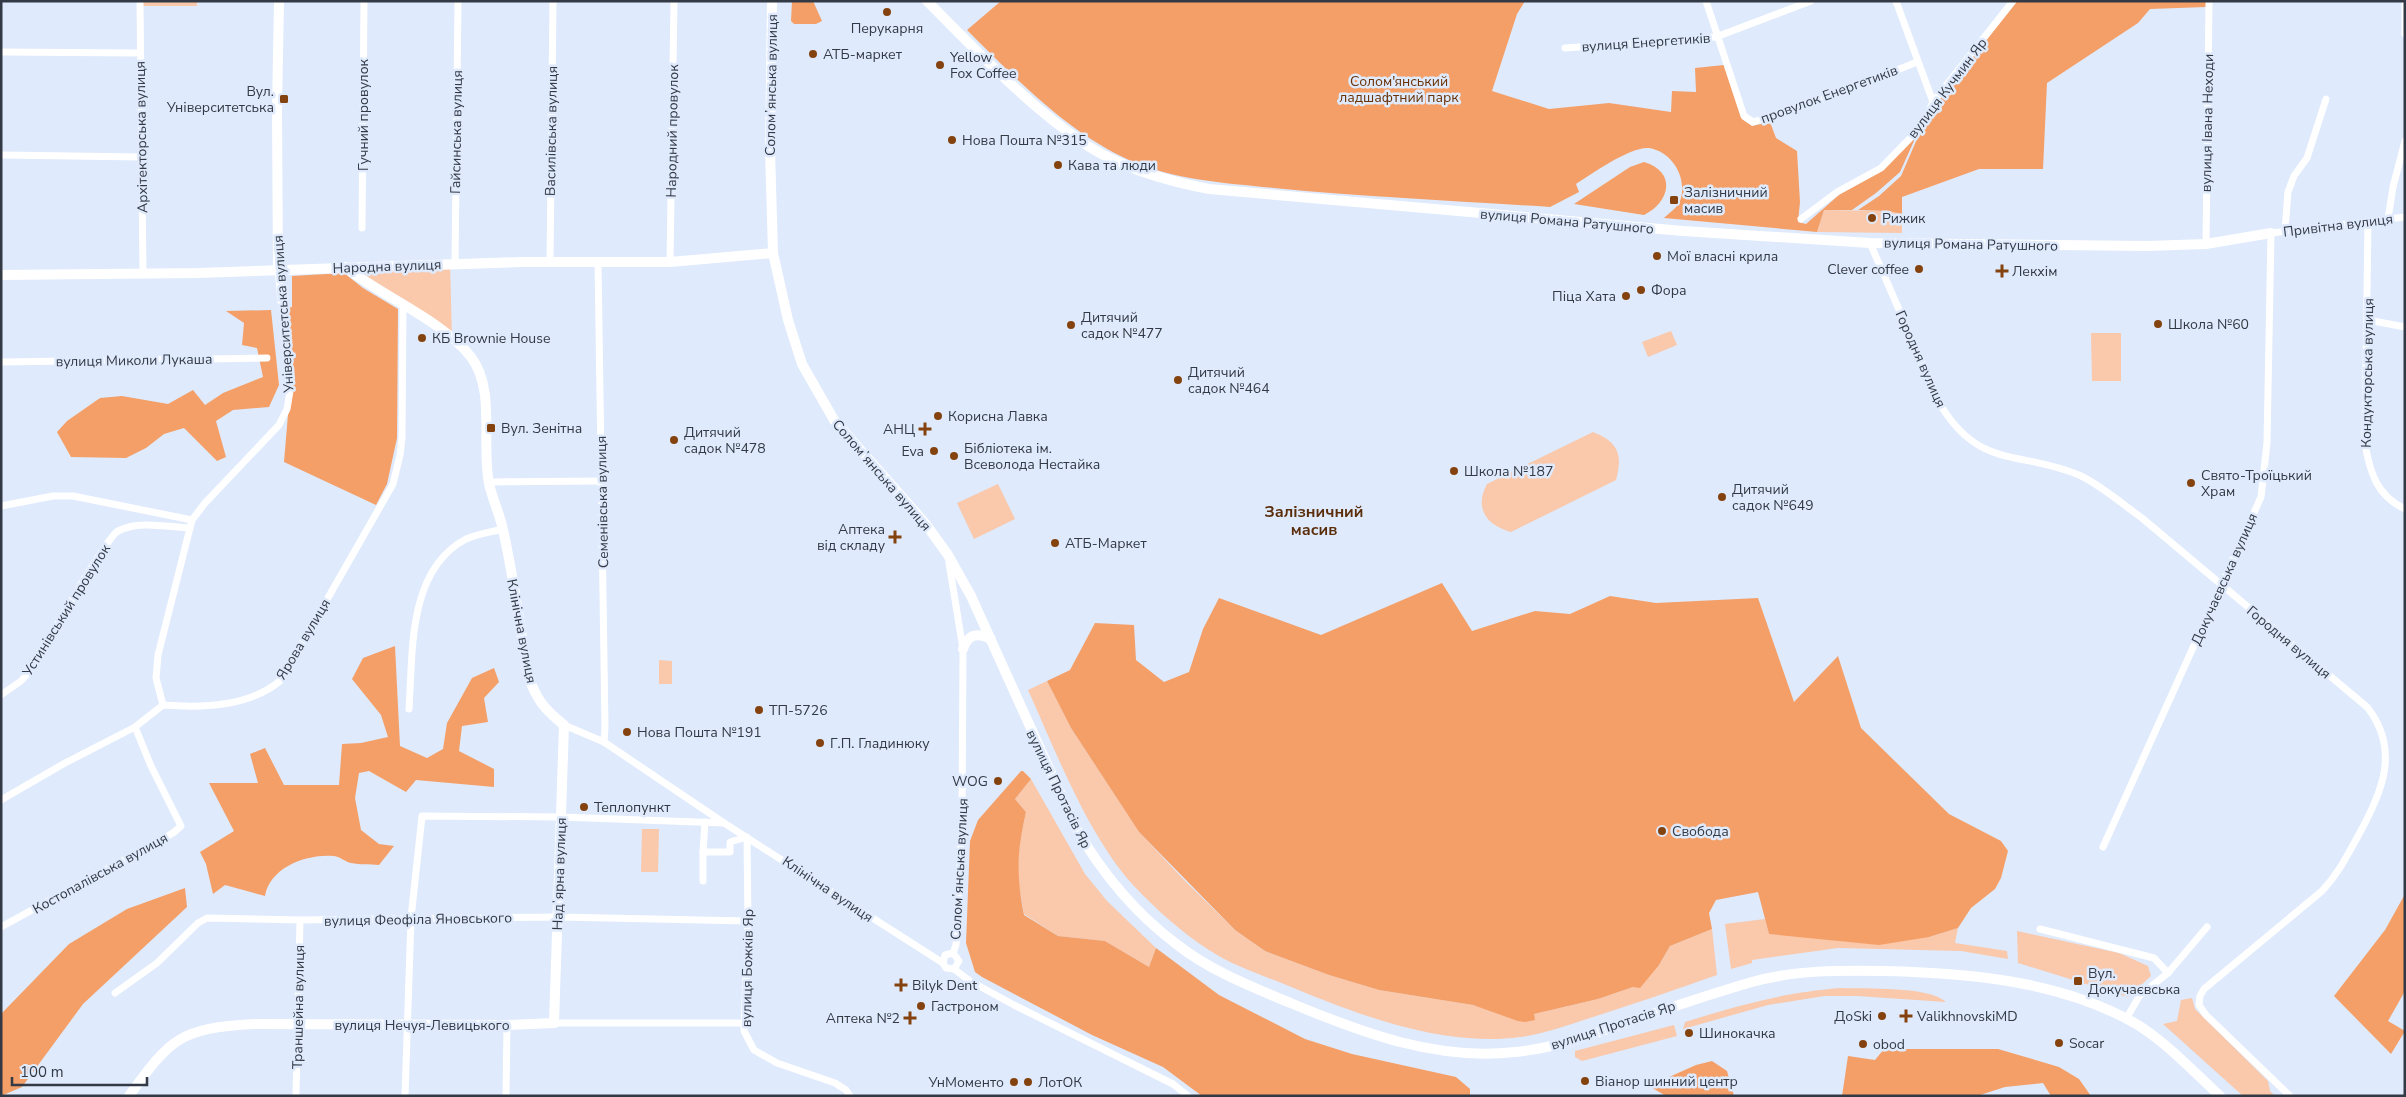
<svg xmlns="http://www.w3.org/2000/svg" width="2406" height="1097" font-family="'Nunito Sans',sans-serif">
<rect width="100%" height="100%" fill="#dfeafc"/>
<!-- green -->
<g fill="#fac8aa">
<rect x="140" y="1" width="57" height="5"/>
<path d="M1824 210 1888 211 1902 214V233L1817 232Z"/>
<path d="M450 264 452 338 345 267Z"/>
<path d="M1671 331 1677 345 1648 357 1642 342Z"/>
<path d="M2091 333H2121V381H2092Z"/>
<path d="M1593 432C1618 442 1623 454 1616 480L1511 532C1486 525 1474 508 1487 484Z"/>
<path d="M998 484 1015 519 974 539 957 503Z"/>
<path d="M659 660 672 661V684H659Z"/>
<path d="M1047 681 1071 728 1139 832 1184 880 1235 930 1265 951 1329 975 1379 990 1473 1005 1493 1011 1534 1014 1598 999 1633 987 1659 965 1670 946 1712 929 1717 975C1675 990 1633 1004 1590 1018 1568 1025 1544 1034 1520 1037 1440 1048 1351 1012 1279 982 1256 973 1230 964 1209 950 1182 933 1156 909 1134 886 1088 836 1056 752 1028 690Z"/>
<path d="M1031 779 1085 874 1107 901 1156 948 1149 967 1105 941 1058 936 1024 914 1017 875 1020 840 1026 812 1015 799Z"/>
<path d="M642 829H659L658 872H641Z"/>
<path d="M1765 919 1769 934 1929 937 1958 928 1955 943 2007 951 2008 959 1961 951 1838 948 1752 960V963L1731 969 1725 924Z"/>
<path d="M2017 931 2119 953 2148 966 2151 976 2128 997 2018 963Z"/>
<path d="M1840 988C1864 989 1929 986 1946 1002L1857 996H1824L1768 1005 1683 1029 1685 1022C1740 1005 1781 993 1840 988Z"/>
<path d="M2192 998 2195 1009 2268 1081 2270 1091 2275 1096H2243L2163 1024 2177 1021 2181 1000Z"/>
<path d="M1674 1025 1677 1036 1582 1061 1575 1057V1051Z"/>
</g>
<!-- forest -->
<g fill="#f49f67">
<path d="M792 1H813L822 21 816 24H794L791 21Z"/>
<path d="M1001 1H1525L1517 14 1492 91 1549 109 1609 103 1671 112 1672 91 1696 92 1695 68 1724 65 1742 119 1752 126 1770 122 1776 138 1797 151 1800 202 1798 222 1806 224 1840 194 1883 170 1918 132 1900 172 1876 193 1852 210H1824L1817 232 1664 218C1669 213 1677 208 1680 201 1688 179 1673 152 1649 148 1631 146 1591 174 1576 184L1579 192 1550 207C1458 201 1366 197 1274 188 1225 183 1174 180 1129 160 1067 132 1015 78 967 30Z"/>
<path d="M2013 1H2206V7L2150 9 2138 23 2047 83 2043 169H1979L1902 197V214L1888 211 1858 210 1879 196 1901 176 1933 102Z"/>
<path d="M1644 162C1677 172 1670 202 1644 215L1574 204 1630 167Z"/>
<path d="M344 273 363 288 398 309 397 438 387 484 376 505 284 462 290 391 282 309 292 307V276Z"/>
<path d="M271 310 279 385 269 407 233 410 216 421 226 457 217 461 184 428 164 434 146 448 126 458 71 457 57 432 67 421 100 398 122 396 168 404 193 390 205 405 223 393 263 377 257 348 242 345 244 323 226 311Z"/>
<path d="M1442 583 1472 631 1535 611 1570 614 1610 596 1656 603 1758 598 1794 702 1838 656 1861 728 1949 814 2001 841 2008 851 2001 878 1995 889 1971 908 1958 928 1929 937 1879 945 1769 934 1758 892 1716 900 1709 913 1712 929 1670 946 1659 965 1640 988 1633 987 1598 999 1534 1014 1535 1020 1525 1022 1518 1021 1473 1005 1379 990 1329 975 1265 951 1235 930 1139 832 1071 728 1047 681 1070 670 1095 623 1134 625 1136 660 1164 682 1189 672 1203 629 1219 598 1321 635Z"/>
<path d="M395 646 400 746 427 758 443 749 447 723 472 678 494 668 499 682 484 698 488 722 462 726 459 751 494 769V787L416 780 406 792 369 771 359 773 355 798 361 830 379 844 394 846 379 865C370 864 360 865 351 863 345 862 340 856 333 856 307 854 270 867 265 896L225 885 213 894 206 864 200 852 234 831 209 783H258L250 754 265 748 284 785H339L342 744 361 743 388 737 381 715 352 679 363 658Z"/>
<path d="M1021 771H1023L1031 779 1015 799 1026 812C1017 852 1016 874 1024 915L1058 936 1105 941 1149 967 1156 948 1219 995 1305 1039 1352 1054 1456 1077 1470 1089V1096H1202L1163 1067 1092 1035 982 977 975 972 966 943 970 841 978 820Z"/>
<path d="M185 888 187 907 83 1004 22 1087 1 1096V1014L69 944 127 909Z"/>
<path d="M2405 894V991L2388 1021 2405 1031 2391 1054 2334 996 2385 930Z"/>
<path d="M1884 1049H1998L2059 1067 2079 1079 2091 1096H2051L2043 1083 2005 1087 1977 1096H1842L1848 1056 1875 1060Z"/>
<path d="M1712 1061 1727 1071 1734 1096H1666L1649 1086 1696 1065Z"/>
</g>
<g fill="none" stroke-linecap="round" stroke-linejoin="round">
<!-- street -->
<g stroke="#fff" stroke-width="7">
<path d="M140 1 143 274"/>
<path d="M1706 1 1744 116 1753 122 1838 94 1917 62"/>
<path d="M1896 1 1933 102"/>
<path d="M2405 4V34"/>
<path d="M1565 48 1716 37 1811 1"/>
<path d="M1 52 140 53"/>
<path d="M1 155 142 157"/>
<path d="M1801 219 1837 192 1881 168 1922 126 1933 102 2013 1"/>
<path d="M2388 219 2393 187 2405 141"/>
<path d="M2368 221 2365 444C2370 473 2377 496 2405 509"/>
<path d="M362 228 364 1"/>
<path d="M2285 230 2288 192 2294 176 2307 158 2326 99"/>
<path d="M1870 243 1941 406C1981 470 2019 450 2079 475 2101 485 2122 504 2142 518L2367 707C2401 750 2382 793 2358 836 2347 856 2338 874 2322 891L2204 989 2200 996 2199 1005 2206 1015 2290 1096"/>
<path d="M2206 244 2209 1"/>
<path d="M598 261 605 727 604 742"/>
<path d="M550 262 553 1"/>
<path d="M670 262 674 1"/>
<path d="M455 264 458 1"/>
<path d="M2368 320 2405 327"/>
<path d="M1 362 267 358"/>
<path d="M489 482 602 481"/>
<path d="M1 506 53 496H73L192 520"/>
<path d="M949 563 963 649 962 820 956 945 953 953"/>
<path d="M1 695 21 681 31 670C43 650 106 537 118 531 139 520 167 527 190 528"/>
<path d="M163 705 156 678 158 655 192 520 205 503 279 425 287 409 290 391 278 270"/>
<path d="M409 709C413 653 407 570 466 539 477 534 491 532 503 529"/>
<path d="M564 725 604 742 724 823 943 963 946 968 954 969"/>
<path d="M1 800 65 763 135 727 163 705C202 708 250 707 281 680L393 484 400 455 402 438 403 306"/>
<path d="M2103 847 2261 497 2267 443 2271 233 2405 217"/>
<path d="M703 852 705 822"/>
<path d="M703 881V852H730V842L747 837 748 921 744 1031 754 1050 777 1063 835 1083 846 1090 850 1096"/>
<path d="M1 927 173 833 181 826 151 766 135 727"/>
<path d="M2040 929 2154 958 2168 973"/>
<path d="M953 953 959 961 954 969"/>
<path d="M943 963 945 955 953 953"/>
<path d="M954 969 970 981 1014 1005 1173 1084 1188 1096"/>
<path d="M115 993 157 963 198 923 207 918 300 920 558 917 748 921"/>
<path d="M2126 1019 2140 995 2168 973 2207 927"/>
<path d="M554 1023H744"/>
<path d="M296 1094 300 920"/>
<path d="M405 1096 411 918 422 816 561 817 724 823"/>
<path d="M506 1096 507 1025"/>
</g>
<!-- secondary -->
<g stroke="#fff" stroke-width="10">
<path d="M772 1 770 150 773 253 788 320 802 364 834 420 925 523 948 555 971 596 1076 828C1102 873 1133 911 1175 943 1210 971 1252 987 1293 1004 1363 1033 1437 1061 1515 1052 1557 1048 1597 1033 1637 1019 1675 1006 1714 993 1752 982 1795 970 1841 970 1885 971 1970 973 2063 981 2138 1025 2168 1044 2194 1072 2220 1096"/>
<path d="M927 1C978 52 1028 106 1088 146 1124 169 1167 181 1209 189L1683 231 1870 243 2147 246 2206 244 2271 233"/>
<path d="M278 270 277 109 279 1"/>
<path d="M1 275 199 273 521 262H670L773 253"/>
<path d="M963 649C968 634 977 632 991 639"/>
<path d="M129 1096C171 1038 180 1028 254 1024L507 1025 554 1023 564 725C544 709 537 700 528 676 520 627 514 578 503 530 500 514 492 499 489 483 481 443 496 390 471 357 442 320 383 297 345 267"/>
</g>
</g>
<!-- markers -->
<g fill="#84430e" stroke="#dfeafc" stroke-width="2">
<circle cx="887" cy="12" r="5"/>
<circle cx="813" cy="54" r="5"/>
<circle cx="940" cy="65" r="5"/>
<rect x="279" y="94" width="10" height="10" rx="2.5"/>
<circle cx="952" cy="140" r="5"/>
<circle cx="1058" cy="165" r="5"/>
<rect x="1669" y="195" width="10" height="10" rx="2.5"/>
<circle cx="1872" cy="218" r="5"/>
<circle cx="1657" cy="256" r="5"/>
<circle cx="1919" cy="269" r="5"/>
<path d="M1999.5 263.5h5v5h5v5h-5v5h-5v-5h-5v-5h5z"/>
<circle cx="1641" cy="290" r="5"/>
<circle cx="1626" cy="296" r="5"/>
<circle cx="2158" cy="324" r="5"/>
<circle cx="1071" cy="325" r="5"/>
<circle cx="422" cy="338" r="5"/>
<circle cx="1178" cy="380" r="5"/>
<circle cx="938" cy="416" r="5"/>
<rect x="486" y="423" width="10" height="10" rx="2.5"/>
<path d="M922.5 421.5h5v5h5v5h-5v5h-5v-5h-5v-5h5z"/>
<circle cx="674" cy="440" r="5"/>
<circle cx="934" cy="451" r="5"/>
<circle cx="954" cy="456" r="5"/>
<circle cx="1454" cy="471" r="5"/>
<circle cx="2191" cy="483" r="5"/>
<circle cx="1722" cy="497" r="5"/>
<path d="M892.5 529.5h5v5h5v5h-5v5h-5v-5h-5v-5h5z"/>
<circle cx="1055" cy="543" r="5"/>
<circle cx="759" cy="710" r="5"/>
<circle cx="627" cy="732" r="5"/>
<circle cx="820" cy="743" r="5"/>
<circle cx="998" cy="781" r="5"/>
<circle cx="584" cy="807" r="5"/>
<circle cx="1662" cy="831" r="5"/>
<rect x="2073" y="976" width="10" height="10" rx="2.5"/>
<path d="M898.5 977.5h5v5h5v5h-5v5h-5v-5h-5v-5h5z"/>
<circle cx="921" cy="1006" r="5"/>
<circle cx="1882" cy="1016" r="5"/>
<path d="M1903.5 1008.5h5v5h5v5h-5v5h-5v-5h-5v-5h5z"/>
<path d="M907.5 1010.5h5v5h5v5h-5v5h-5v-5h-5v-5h5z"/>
<circle cx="1689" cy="1033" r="5"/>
<circle cx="2059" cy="1043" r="5"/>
<circle cx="1863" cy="1044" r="5"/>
<circle cx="1585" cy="1081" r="5"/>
<circle cx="1014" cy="1082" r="5"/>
<circle cx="1028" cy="1082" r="5"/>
</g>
<g text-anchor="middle" stroke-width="5" stroke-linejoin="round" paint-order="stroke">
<!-- poi labels -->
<g font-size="14" fill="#333a45" stroke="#dfeafc" text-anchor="start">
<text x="887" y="33" text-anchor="middle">Перукарня</text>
<text x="823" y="59">АТБ-маркет</text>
<text x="950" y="62">Yellow<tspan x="950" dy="16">Fox Coffee</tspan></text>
<text x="274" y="96" text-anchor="end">Вул.<tspan x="274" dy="16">Університетська</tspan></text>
<text x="962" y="145">Нова Пошта №315</text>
<text x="1068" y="170">Кава та люди</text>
<text x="1684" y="197">Залізничний<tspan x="1684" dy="16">масив</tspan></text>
<text x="1882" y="223">Рижик</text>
<text x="1667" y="261">Мої власні крила</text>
<text x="1909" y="274" text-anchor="end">Clever coffee</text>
<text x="2012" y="276">Лекхім</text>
<text x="1651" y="295">Фора</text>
<text x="1616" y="301" text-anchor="end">Піца Хата</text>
<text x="1081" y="322">Дитячий<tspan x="1081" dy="16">садок №477</tspan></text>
<text x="2168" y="329">Школа №60</text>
<text x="432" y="343">КБ Brownie House</text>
<text x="1188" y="377">Дитячий<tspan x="1188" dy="16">садок №464</tspan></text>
<text x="948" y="421">Корисна Лавка</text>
<text x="501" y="433">Вул. Зенітна</text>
<text x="915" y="434" text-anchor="end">АНЦ</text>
<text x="684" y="437">Дитячий<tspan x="684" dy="16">садок №478</tspan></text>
<text x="964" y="453">Бібліотека ім.<tspan x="964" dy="16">Всеволода Нестайка</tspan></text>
<text x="924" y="456" text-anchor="end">Eva</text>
<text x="1464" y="476">Школа №187</text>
<text x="2201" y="480">Свято-Троїцький<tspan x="2201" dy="16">Храм</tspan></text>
<text x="1732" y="494">Дитячий<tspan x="1732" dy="16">садок №649</tspan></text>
<text x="885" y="534" text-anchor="end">Аптека<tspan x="885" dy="16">від складу</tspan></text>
<text x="1065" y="548">АТБ-Маркет</text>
<text x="769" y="715">ТП-5726</text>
<text x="637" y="737">Нова Пошта №191</text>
<text x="830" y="748">Г.П. Гладинюку</text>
<text x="988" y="786" text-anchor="end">WOG</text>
<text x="594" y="812">Теплопункт</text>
<text x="1672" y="836">Свобода</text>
<text x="2088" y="978">Вул.<tspan x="2088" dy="16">Докучаєвська</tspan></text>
<text x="912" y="990">Bilyk Dent</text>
<text x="931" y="1011">Гастроном</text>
<text x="1872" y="1021" text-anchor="end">ДоSki</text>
<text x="1917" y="1021">ValikhnovskiMD</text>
<text x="900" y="1023" text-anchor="end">Аптека №2</text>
<text x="1699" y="1038">Шинокачка</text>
<text x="2069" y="1048">Socar</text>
<text x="1873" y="1049">obod</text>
<text x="1595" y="1086">Віанор шинний центр</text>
<text x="1004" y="1087" text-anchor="end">УнМоменто</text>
<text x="1038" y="1087">ЛотОК</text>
</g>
<!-- street labels -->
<g font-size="14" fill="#333a45" stroke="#dfeafc">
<text transform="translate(1646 42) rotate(-4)" y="5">вулиця Енергетиків</text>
<text transform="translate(771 85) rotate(-89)" y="5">Соломʼянська вулиця</text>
<text transform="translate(1947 88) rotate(-53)" y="5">вулиця Кучмин Яр</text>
<text transform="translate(1829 94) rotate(-20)" y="5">провулок Енергетиків</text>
<text transform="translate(363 115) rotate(-90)" y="5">Гучний провулок</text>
<text transform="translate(2207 123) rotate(-89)" y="5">вулиця Івана Неходи</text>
<text transform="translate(551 131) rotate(-89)" y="5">Василівська вулиця</text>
<text transform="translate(672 131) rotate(-89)" y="5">Народний провулок</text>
<text transform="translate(456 132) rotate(-89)" y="5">Гайсинська вулиця</text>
<text transform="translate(141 137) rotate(-91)" y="5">Архітекторська вулиця</text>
<text transform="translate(1567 221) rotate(5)" y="5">вулиця Романа Ратушного</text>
<text transform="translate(2338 225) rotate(-7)" y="5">Привітна вулиця</text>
<text transform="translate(1971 244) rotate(1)" y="5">вулиця Романа Ратушного</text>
<text transform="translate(387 266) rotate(-2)" y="5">Народна вулиця</text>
<text transform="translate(283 314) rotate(-94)" y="5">Університетська вулиця</text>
<text transform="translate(1921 359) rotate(66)" y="5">Городня вулиця</text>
<text transform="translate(134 360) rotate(-1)" y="5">вулиця Миколи Лукаша</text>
<text transform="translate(2367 373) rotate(-89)" y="5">Кондукторська вулиця</text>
<text transform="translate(882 475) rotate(49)" y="5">Соломʼянська вулиця</text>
<text transform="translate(602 502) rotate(-91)" y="5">Семенівська вулиця</text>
<text transform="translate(2224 579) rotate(-66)" y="5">Докучаєвська вулиця</text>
<text transform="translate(66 610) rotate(-58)" y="5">Устинівський провулок</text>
<text transform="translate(522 631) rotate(79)" y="5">Клінічна вулиця</text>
<text transform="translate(303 639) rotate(-59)" y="5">Ярова вулиця</text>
<text transform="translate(2289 642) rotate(40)" y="5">Городня вулиця</text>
<text transform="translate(1059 789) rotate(64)" y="5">вулиця Протасів Яр</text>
<text transform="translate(959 869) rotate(-87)" y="5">Соломʼянська вулиця</text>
<text transform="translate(100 873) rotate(-29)" y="5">Костопалівська вулиця</text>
<text transform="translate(559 874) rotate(-88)" y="5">Надʼярна вулиця</text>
<text transform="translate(828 889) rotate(34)" y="5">Клінічна вулиця</text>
<text transform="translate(418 919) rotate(-1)" y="5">вулиця Феофіла Яновського</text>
<text transform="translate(747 968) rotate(-89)" y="5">вулиця Божків Яр</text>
<text transform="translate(298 1007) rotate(-89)" y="5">Траншейна вулиця</text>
<text x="422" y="1030">вулиця Нечуя-Левицького</text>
<text transform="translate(1613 1025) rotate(-18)" y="5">вулиця Протасів Яр</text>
</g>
<!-- park labels -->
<g font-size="14" fill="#683206" stroke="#dfeafc">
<text x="1399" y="86">Солом'янський<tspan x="1399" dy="16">ладшафтний парк</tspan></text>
</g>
<!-- quarter labels -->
<g font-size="16" font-weight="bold" fill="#5b2e0b" stroke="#dfeafc">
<text x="1314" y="517">Залізничний<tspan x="1314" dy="18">масив</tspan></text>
</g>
</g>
<!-- border -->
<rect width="2406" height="1097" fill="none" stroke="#333a45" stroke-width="5"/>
<!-- scale -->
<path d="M12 1077v8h135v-8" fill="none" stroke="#333a45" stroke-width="2.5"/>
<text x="20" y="1077" font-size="15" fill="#333a45" stroke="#dfeafc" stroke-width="4" paint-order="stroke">100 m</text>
</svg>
